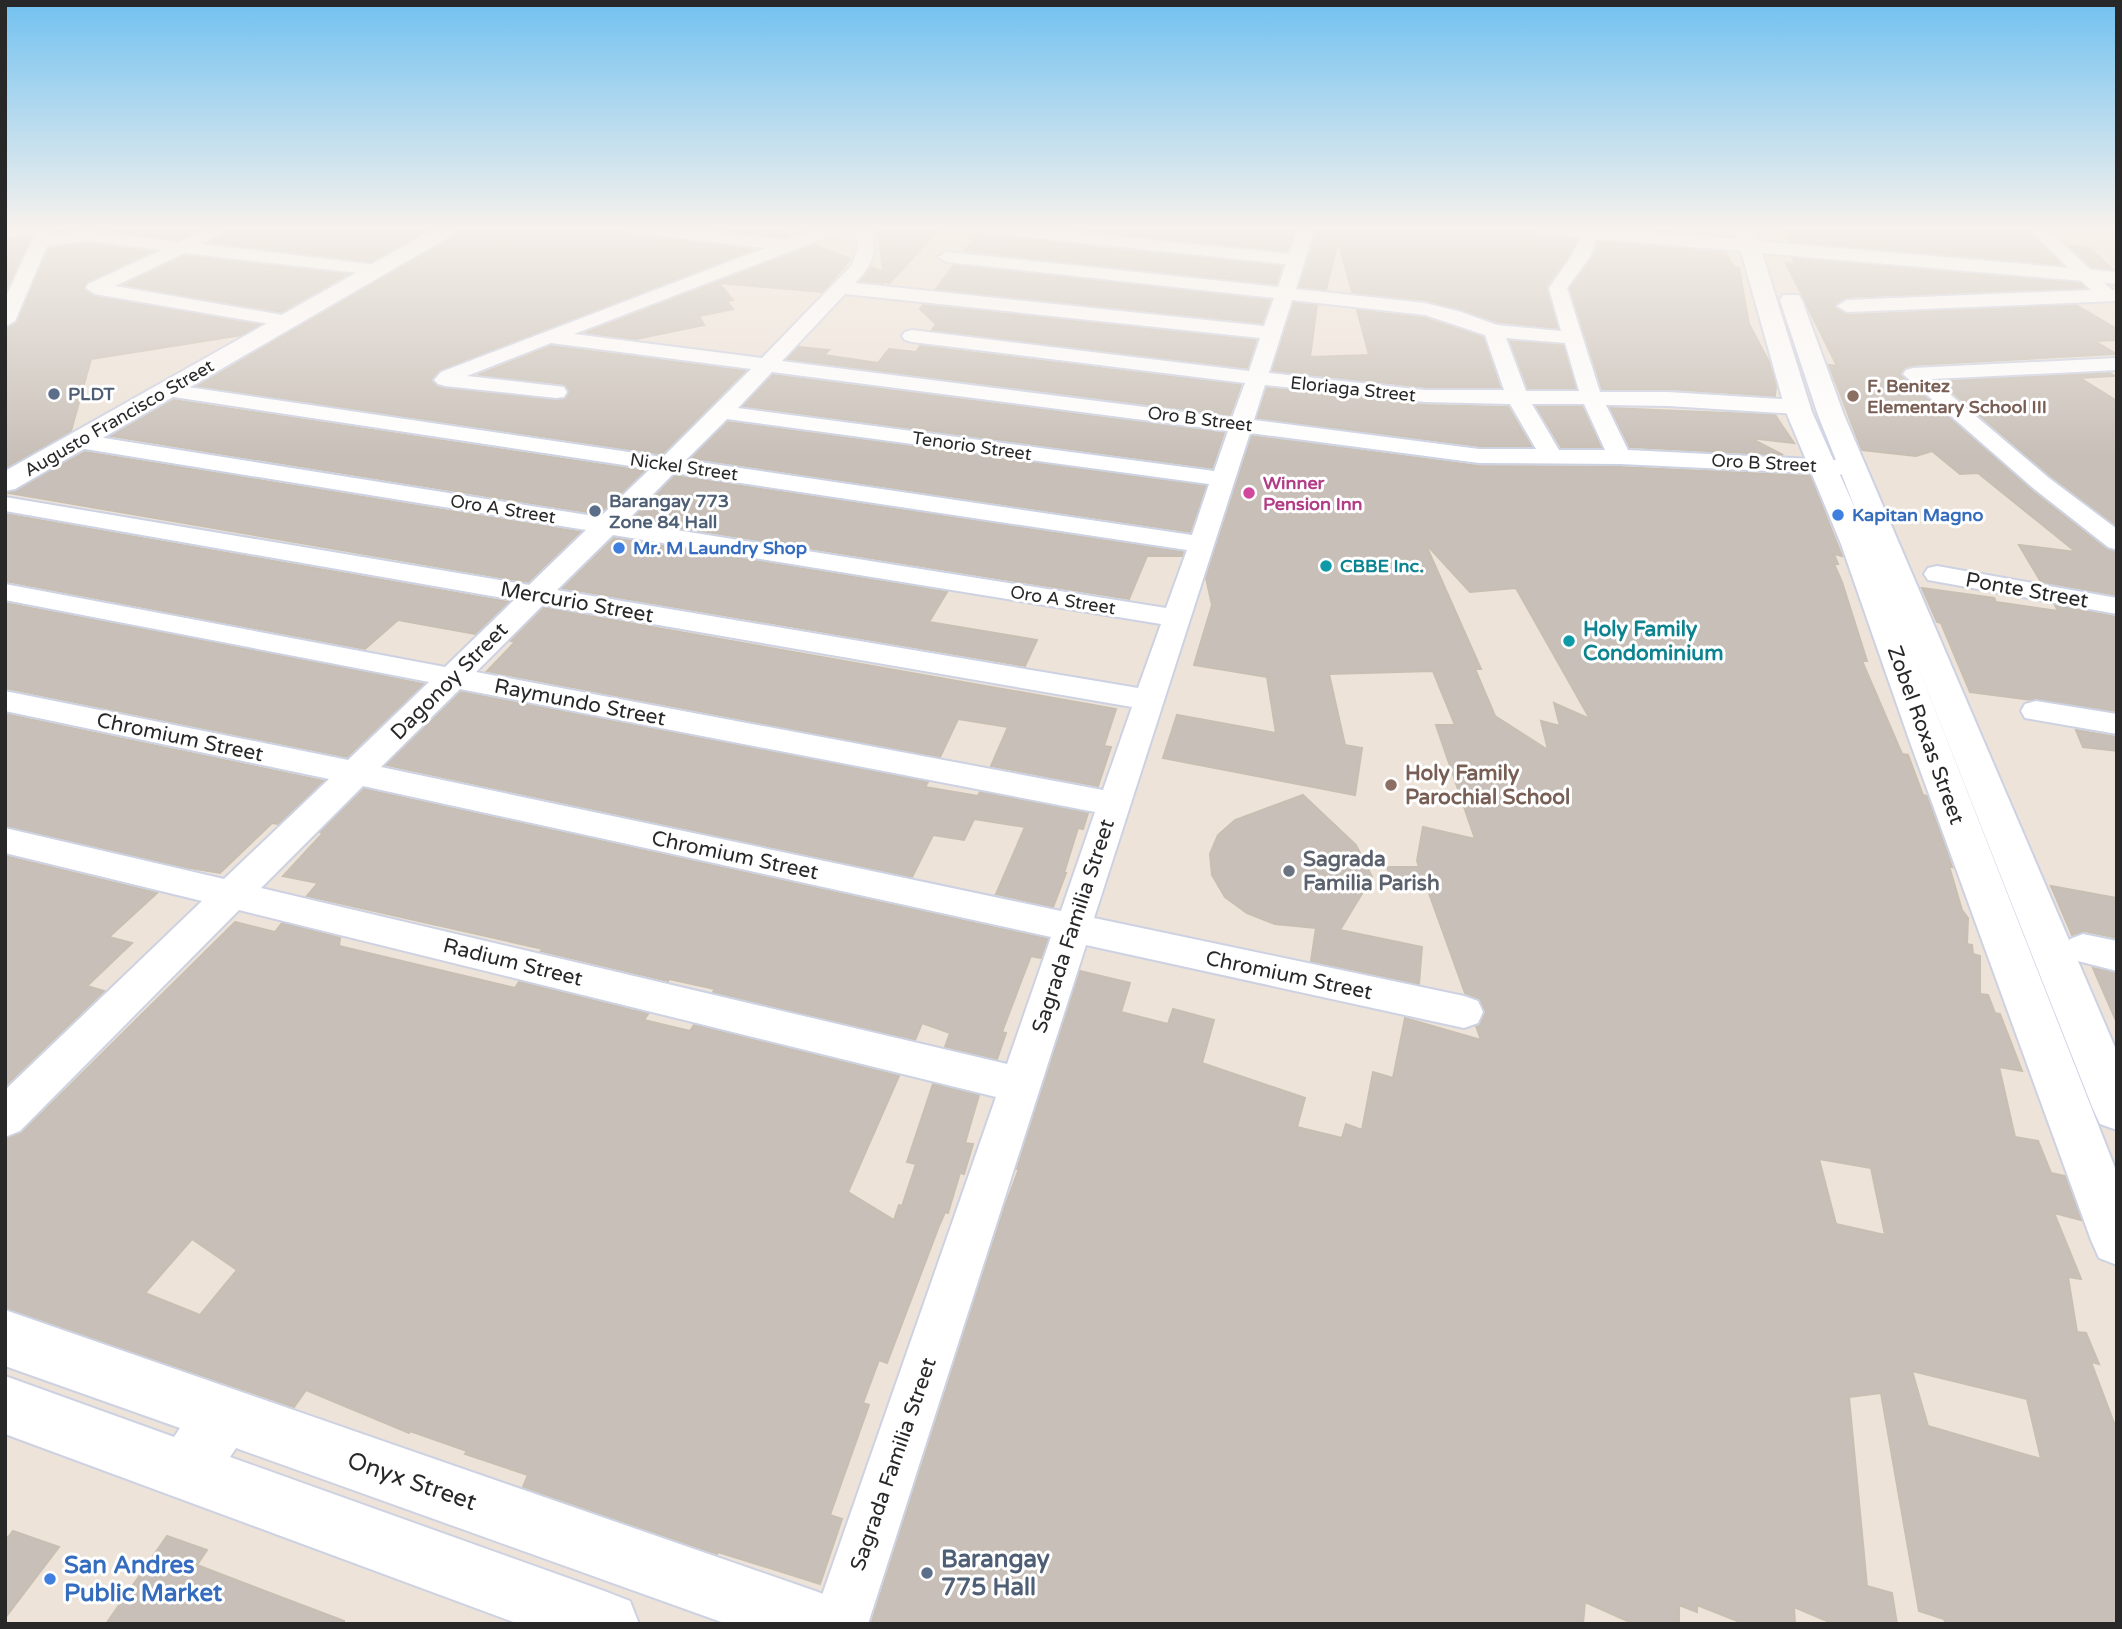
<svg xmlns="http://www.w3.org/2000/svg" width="2122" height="1629" font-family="'Varela Round',sans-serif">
<rect width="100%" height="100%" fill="#ede3d8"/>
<!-- building -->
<g fill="#c8c0b8" stroke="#c8bfb2" stroke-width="2" fill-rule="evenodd">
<path d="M56 228H202L179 239 88 228 55 232Z"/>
<path d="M232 228H431L371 262 210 242Z"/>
<path d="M463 228H621L632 236 754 249 440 370 431 380 437 387 564 400 569 393 564 384 478 375 551 346 745 371 662 454 198 386 458 234Z"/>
<path d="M702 228H770L790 236 786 237Z"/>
<path d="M878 228H940L889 284 885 281 883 283 860 281 871 267 883 272Z"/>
<path d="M1061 228H1296L1287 251Z"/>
<path d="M1317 228H1506L1528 230 1540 237 1576 240 1571 253 1547 286 1557 328 1498 322 1426 300 1352 292 1338 240 1326 290 1299 287Z"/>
<path d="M1784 228H2025L2061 265 1790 241Z"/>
<path d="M980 233 985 236 1282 266 1276 284 965 251Z"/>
<path d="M31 237 5 292V241Z"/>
<path d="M1598 242 1725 252 1734 267 1739 268 1749 324 1769 362 1776 385 1775 396 1668 389H1602L1570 288 1593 257Z"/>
<path d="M88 244 152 251 87 282 83 289 94 296 259 325 242 335 91 359 71 431 5 468V329L17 322 49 248Z"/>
<path d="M814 245 851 259 822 292 719 283 733 300 727 301 733 309 699 316 704 325 636 339 585 333Z"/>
<path d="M2069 246 2088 247 2112 269 2092 267Z"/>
<path d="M184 256 348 274 281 312 124 285Z"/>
<path d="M1793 258 2081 283 2085 288 1847 297 1835 307 1847 315 2076 305 2117 329V340L2095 341 2116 354 1913 365 1904 368 1900 374 2031 490 2106 549 2117 552V595L2041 582 2019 545 2076 552 1978 473 1960 474 1932 451 1916 456 1862 450 1829 365 1837 366 1786 263 1795 264Z"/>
<path d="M954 265 1270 300 1262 323 936 289Z"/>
<path d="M1294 303 1317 305 1310 357 1369 355 1357 310 1424 318 1483 337 1500 387H1425L1272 371Z"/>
<path d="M923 305 1256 340 1247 368 932 330 936 324 920 309Z"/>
<path d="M1510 341 1563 345 1576 388H1528Z"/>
<path d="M920 346 1241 385 1230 415 787 359 799 347 829 350 824 355 878 363 889 349 916 352Z"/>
<path d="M2110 373 2114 376 2080 378 2117 401V526L2051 476 1939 381Z"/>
<path d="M773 375 1224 433 1212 468 743 406Z"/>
<path d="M1267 388 1425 405 1508 407 1531 446H1479L1257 418Z"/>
<path d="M174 400 644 471 599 514 111 436Z"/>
<path d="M1537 407H1582L1601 447H1561Z"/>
<path d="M1610 408 1775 415 1794 443 1750 438 1783 455 1630 447Z"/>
<path d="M728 422 1206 486 1190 532 692 458Z"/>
<path d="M1252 436 1479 466 1620 467 1810 476 1842 556 1834 554 1838 564H1834L1842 582 1867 661H1862L1902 754 1908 755 1923 795 1927 796 1952 867 1949 866 1962 910 1968 918 1967 944 1972 945 1973 954 1980 956V994L1988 995 1995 1013 2000 1014 2022 1071 1999 1067 2015 1137 2038 1141 2051 1173 2065 1176 2081 1220 2054 1213 2081 1279 2068 1277 2077 1332 2086 1333 2099 1364 2091 1362 2117 1431V1624H1946L1944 1619 1919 1611 1881 1393 1849 1397 1867 1586 1892 1593 1897 1624H1834L1794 1607 1795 1624H1745L1697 1605V1612L1679 1605V1624H1634L1585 1602 1583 1624H871L1005 1206 1019 1169H1017L1080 971 1130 983 1121 1012 1168 1024 1173 1009 1214 1020 1202 1063 1305 1098 1297 1127 1342 1138 1346 1124 1362 1130 1373 1072 1393 1078 1405 1018 1481 1040 1476 1026 1480 1024 1485 1011 1479 999 1465 993 1426 885V890H1394L1387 867H1419L1417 861 1423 827 1475 839 1436 725H1455L1433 671 1329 674 1345 745 1362 748 1355 795 1163 758 1177 715 1276 733 1267 677 1194 665 1212 605 1206 578ZM1425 543 1470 592 1516 588 1590 719 1554 703 1560 726 1541 721 1548 750 1495 716 1475 669H1481ZM1819 1159 1871 1168 1885 1235 1836 1224ZM1912 1371 2027 1399 2041 1459 1928 1426Z"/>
<path d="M85 452 580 532 528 582 9 493Z"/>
<path d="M675 476 1183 552 1182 556H1147L1129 599 631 520Z"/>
<path d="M5 514 508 602 475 634 398 620 365 649 5 581Z"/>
<path d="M614 538 947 592 929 622 1037 640 1025 666 563 588Z"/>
<path d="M1922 588 1994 598 1996 602 2058 611 2055 605 2117 617V711L1970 692 1941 623 1937 622Z"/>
<path d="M5 603 344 668 423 684 347 757 5 688Z"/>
<path d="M544 608 1116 709 1104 746 1111 747 1098 786 991 766 1008 727 958 719 940 757 487 671 515 642 511 641Z"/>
<path d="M461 692 928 782 925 787 978 796 980 792 1088 813 1083 829 1078 828 1064 873H1066L1053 907 996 894 1025 827 974 819 964 840 933 835 912 877 386 765Z"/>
<path d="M5 714 324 781 278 824 272 823 220 873 184 867 5 826Z"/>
<path d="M2076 730 2117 737V751L2083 747Z"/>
<path d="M364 789 1048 939 1041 958 1031 956 1022 979 1002 1032 1006 1033 997 1059 945 1047 950 1033 922 1023 915 1040 713 992 715 989 669 979 668 981 541 951 543 949 307 896 318 883 283 876 323 833 320 832Z"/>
<path d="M1303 795 1356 845 1372 877 1340 930 1422 947 1419 984 1311 961 1316 928 1275 924 1247 913 1225 897 1212 875 1210 854 1218 835 1235 820Z"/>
<path d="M5 856 157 893 109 937 132 943 87 986 104 991 5 1086Z"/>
<path d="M2051 886 2117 898V938L2084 931 2072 935Z"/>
<path d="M235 922 275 932 282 923 340 938 339 946 515 988 519 982 648 1014 644 1020 690 1031 694 1025 899 1076 848 1192 894 1220 899 1205 902 1206 916 1164 907 1162 933 1084 979 1095 965 1143 973 1144 964 1174 960 1173 948 1213 945 1212 939 1226 887 1363 879 1360 863 1403 869 1405 830 1515 842 1519 820 1584 718 1552 717 1554 523 1487 528 1475 465 1454 467 1451 410 1431 409 1433 306 1390 294 1407 5 1308V1139L22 1133ZM192 1239 237 1270 200 1315 145 1293Z"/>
<path d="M2093 968 2117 973V1023Z"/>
<path d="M13 1531 59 1547 5 1618V1541Z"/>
<path d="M167 1536 207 1550 197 1565 344 1621V1624H106Z"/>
</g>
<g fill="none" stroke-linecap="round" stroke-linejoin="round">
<!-- street casing -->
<g stroke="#cdd2e3" stroke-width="4">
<g id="street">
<path d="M5 228H54L51 235 88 231 179 242 208 228H230L202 244 377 265 386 270 377 275 184 253 115 286 294 317 297 321 294 325 287 327 95 294 86 288 88 284 162 250 88 241 47 246 15 321 5 327V299L35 234 5 238Z"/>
<path d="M624 228H678L786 240 818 228H842L840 232 574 334 762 358 852 265 858 247 855 228H871C877 254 873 264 855 283L1264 326 1274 298 947 262 938 257 947 252 1278 287 1286 264 985 233 977 228H1035L1289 254 1299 228H1315L1296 289 1425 303 1461 312 1497 325 1561 331 1549 288 1573 254 1584 228H1595L1599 232 1591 255 1567 288 1600 392H1668L1797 400 1805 402 1808 407 1805 412 1797 414 1668 406 1606 405 1628 450 1854 461 1862 463 1866 468 1862 473 1854 475 1620 464 1479 463 1250 433 1094 918 1464 996 1478 1001 1483 1012 1478 1023 1464 1028 1086 945 868 1624H812L996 1097 239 910 20 1131 5 1137V1090L202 901 5 853V828L224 879 329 779 5 711V691L348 760 429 682 5 600V584L445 667 514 600 5 511V497L529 585 586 530 79 448 71 446 68 441 71 436 79 434 600 517 650 469 167 396 159 395 156 390 159 385 167 384 663 457 751 369 551 343 467 376 556 386 564 387 567 392 564 397 556 398 445 386 438 384 434 380 441 372 765 248 632 233ZM845 294 1260 338 1249 371 912 330 905 332 902 336 905 340 912 342 1245 383 1232 418 782 361ZM1292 300 1425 315 1485 335 1504 390H1425L1269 373ZM1506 338 1565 343 1579 391H1526ZM772 372 1228 431 1214 471 738 408ZM1265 385 1425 402 1510 404 1536 449H1479L1254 420ZM1532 404H1584L1605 450H1559ZM727 419 1209 484 1192 535 686 460ZM674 473 1187 550 1166 608 626 522ZM613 535 1161 624 1138 688 557 590ZM543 605 1132 707 1103 790 476 672ZM460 689 1095 812 1061 911 381 767ZM363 786 1051 937 1007 1064 261 888Z"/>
<path d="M2028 228H2046L2112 290 2117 289V301L1847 312 1837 306 1847 300 2091 290Z"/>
<path d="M2117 358V370L1932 379 2049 478 2117 529V550L2108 547 2033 488 1903 374 1906 370 1913 368Z"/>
<path d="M1937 566 2117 598V614L1928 580 1924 574 1928 568Z"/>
<path d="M2036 701 2117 714V734L2025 718 2021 711 2025 704Z"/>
<path d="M2083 934 2117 941V971L2070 959 2065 949 2070 939Z"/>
</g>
</g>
<!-- secondary casing -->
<g stroke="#cdd2e3" stroke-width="4">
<g id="secondary">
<path d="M436 228H460L457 232 15 489 5 491V471Z"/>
<path d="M1530 228H1609L1737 239 1734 228H1754L1758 241 2117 272V284L1762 253 1812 412 1857 513 1818 415 1780 300 1783 295H1799L1802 300 1844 415 2117 1052V1130L2100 1124 2093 1109 1908 641 2117 1173V1265L2099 1258 2091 1240 1911 745 1841 544 1786 412 1741 251 1540 234Z"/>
<path d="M5 1310 818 1592 841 1601 850 1624H727L236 1448 230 1457 607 1592 630 1601 639 1624H519L5 1434V1376L174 1437 180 1428 5 1366Z"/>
</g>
</g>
<!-- street -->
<use href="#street" fill="#fff" fill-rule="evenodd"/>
<!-- secondary -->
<use href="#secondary" fill="#fff" fill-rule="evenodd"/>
</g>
<!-- sky -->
<linearGradient id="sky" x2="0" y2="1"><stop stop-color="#71c1f0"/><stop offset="0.5" stop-color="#f7f2ed"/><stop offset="1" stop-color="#f7f2ed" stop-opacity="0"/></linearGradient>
<rect width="2122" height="456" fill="url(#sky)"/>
<!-- markers -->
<g fill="#5c6f8a" stroke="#fff" stroke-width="2.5">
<circle cx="54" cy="394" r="7"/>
<circle cx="595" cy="511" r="7"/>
<circle cx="927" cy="1573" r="7"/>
</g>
<g fill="#8d6e63" stroke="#fff" stroke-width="2.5">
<circle cx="1853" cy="396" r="7"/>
<circle cx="1391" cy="785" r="7"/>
</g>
<circle fill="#d1479c" stroke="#fff" stroke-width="2.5" cx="1249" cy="493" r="7"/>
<g fill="#3f7fe0" stroke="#fff" stroke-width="2.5">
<circle cx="1838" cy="515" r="7"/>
<circle cx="619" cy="548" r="7"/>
<circle cx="50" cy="1579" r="7"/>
</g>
<g fill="#0f9aa8" stroke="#fff" stroke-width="2.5">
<circle cx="1326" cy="566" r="7"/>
<circle cx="1569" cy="641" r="7"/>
</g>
<circle fill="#6b7280" stroke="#fff" stroke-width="2.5" cx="1289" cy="871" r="7"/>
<g text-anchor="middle" stroke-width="6" stroke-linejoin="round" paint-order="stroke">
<!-- far-education labels -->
<g font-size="18" font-weight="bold" fill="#785e54" stroke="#fff" text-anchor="start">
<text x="1867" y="392">F. Benitez<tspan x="1867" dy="21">Elementary School III</tspan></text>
</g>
<!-- far-street labels -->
<g font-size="18" fill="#282828" stroke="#fff">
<text transform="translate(1353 389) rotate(6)" y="6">Eloriaga Street</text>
<text transform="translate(119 418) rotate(-30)" y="6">Augusto Francisco Street</text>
<text transform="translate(1200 419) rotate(7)" y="6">Oro B Street</text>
<text transform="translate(972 446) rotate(8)" y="6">Tenorio Street</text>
<text transform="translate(1764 463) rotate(3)" y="6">Oro B Street</text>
<text transform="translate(684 467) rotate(8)" y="6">Nickel Street</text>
<text transform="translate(503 509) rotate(9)" y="6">Oro A Street</text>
<text transform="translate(1063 600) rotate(9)" y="6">Oro A Street</text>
</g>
<!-- far-service labels -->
<g font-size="18" font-weight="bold" fill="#4e5e75" stroke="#fff" text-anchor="start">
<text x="68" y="400">PLDT</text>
<text x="609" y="507">Barangay 773<tspan x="609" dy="21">Zone 84 Hall</tspan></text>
</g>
<!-- far-hotel labels -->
<g font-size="18" font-weight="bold" fill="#b23c85" stroke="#fff" text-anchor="start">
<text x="1263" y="489">Winner<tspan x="1263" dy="21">Pension Inn</tspan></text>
</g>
<!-- far-shop labels -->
<g font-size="18" font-weight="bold" fill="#366cbe" stroke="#fff" text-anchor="start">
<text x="1852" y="521">Kapitan Magno</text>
<text x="633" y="554">Mr. M Laundry Shop</text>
</g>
<!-- far-culture labels -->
<g font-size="18" font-weight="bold" fill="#0d838f" stroke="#fff" text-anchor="start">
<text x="1340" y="572">CBBE Inc.</text>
</g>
<!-- street labels -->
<g font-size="21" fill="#282828" stroke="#fff">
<text transform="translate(2027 590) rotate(10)" y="7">Ponte Street</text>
<text transform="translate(577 602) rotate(10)" y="7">Mercurio Street</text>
<text transform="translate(449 681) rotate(-45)" y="7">Dagonoy Street</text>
<text transform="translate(580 702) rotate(11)" y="7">Raymundo Street</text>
<text transform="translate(1926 735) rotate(70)" y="7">Zobel Roxas Street</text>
<text transform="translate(180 737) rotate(12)" y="7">Chromium Street</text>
<text transform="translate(735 855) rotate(12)" y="7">Chromium Street</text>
<text transform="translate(1073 926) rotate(-72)" y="7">Sagrada Familia Street</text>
<text transform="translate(513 962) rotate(14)" y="7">Radium Street</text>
<text transform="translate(1289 975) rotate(12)" y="7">Chromium Street</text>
<text transform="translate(893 1464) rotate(-71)" y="7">Sagrada Familia Street</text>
</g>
<!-- culture labels -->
<g font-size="21" font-weight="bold" fill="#0d838f" stroke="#fff" text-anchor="start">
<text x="1583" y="636">Holy Family<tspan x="1583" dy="24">Condominium</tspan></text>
</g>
<!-- education labels -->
<g font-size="21" font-weight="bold" fill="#785e54" stroke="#fff" text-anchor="start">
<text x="1405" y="780">Holy Family<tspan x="1405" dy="24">Parochial School</tspan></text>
</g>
<!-- worship labels -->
<g font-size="21" font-weight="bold" fill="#5b616d" stroke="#fff" text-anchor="start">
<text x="1303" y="866">Sagrada<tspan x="1303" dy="24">Familia Parish</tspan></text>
</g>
<!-- near-street labels -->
<g font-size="24" fill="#282828" stroke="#fff">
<text transform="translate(412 1481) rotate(19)" y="8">Onyx Street</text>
</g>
<!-- near-service labels -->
<g font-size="24" font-weight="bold" fill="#4e5e75" stroke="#fff" text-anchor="start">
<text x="941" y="1567">Barangay<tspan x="941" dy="28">775 Hall</tspan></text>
</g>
<!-- near-shop labels -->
<g font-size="24" font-weight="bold" fill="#366cbe" stroke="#fff" text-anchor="start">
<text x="64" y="1573">San Andres<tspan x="64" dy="28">Public Market</tspan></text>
</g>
</g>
<!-- border -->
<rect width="2122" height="1629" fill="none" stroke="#282828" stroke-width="14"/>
</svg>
